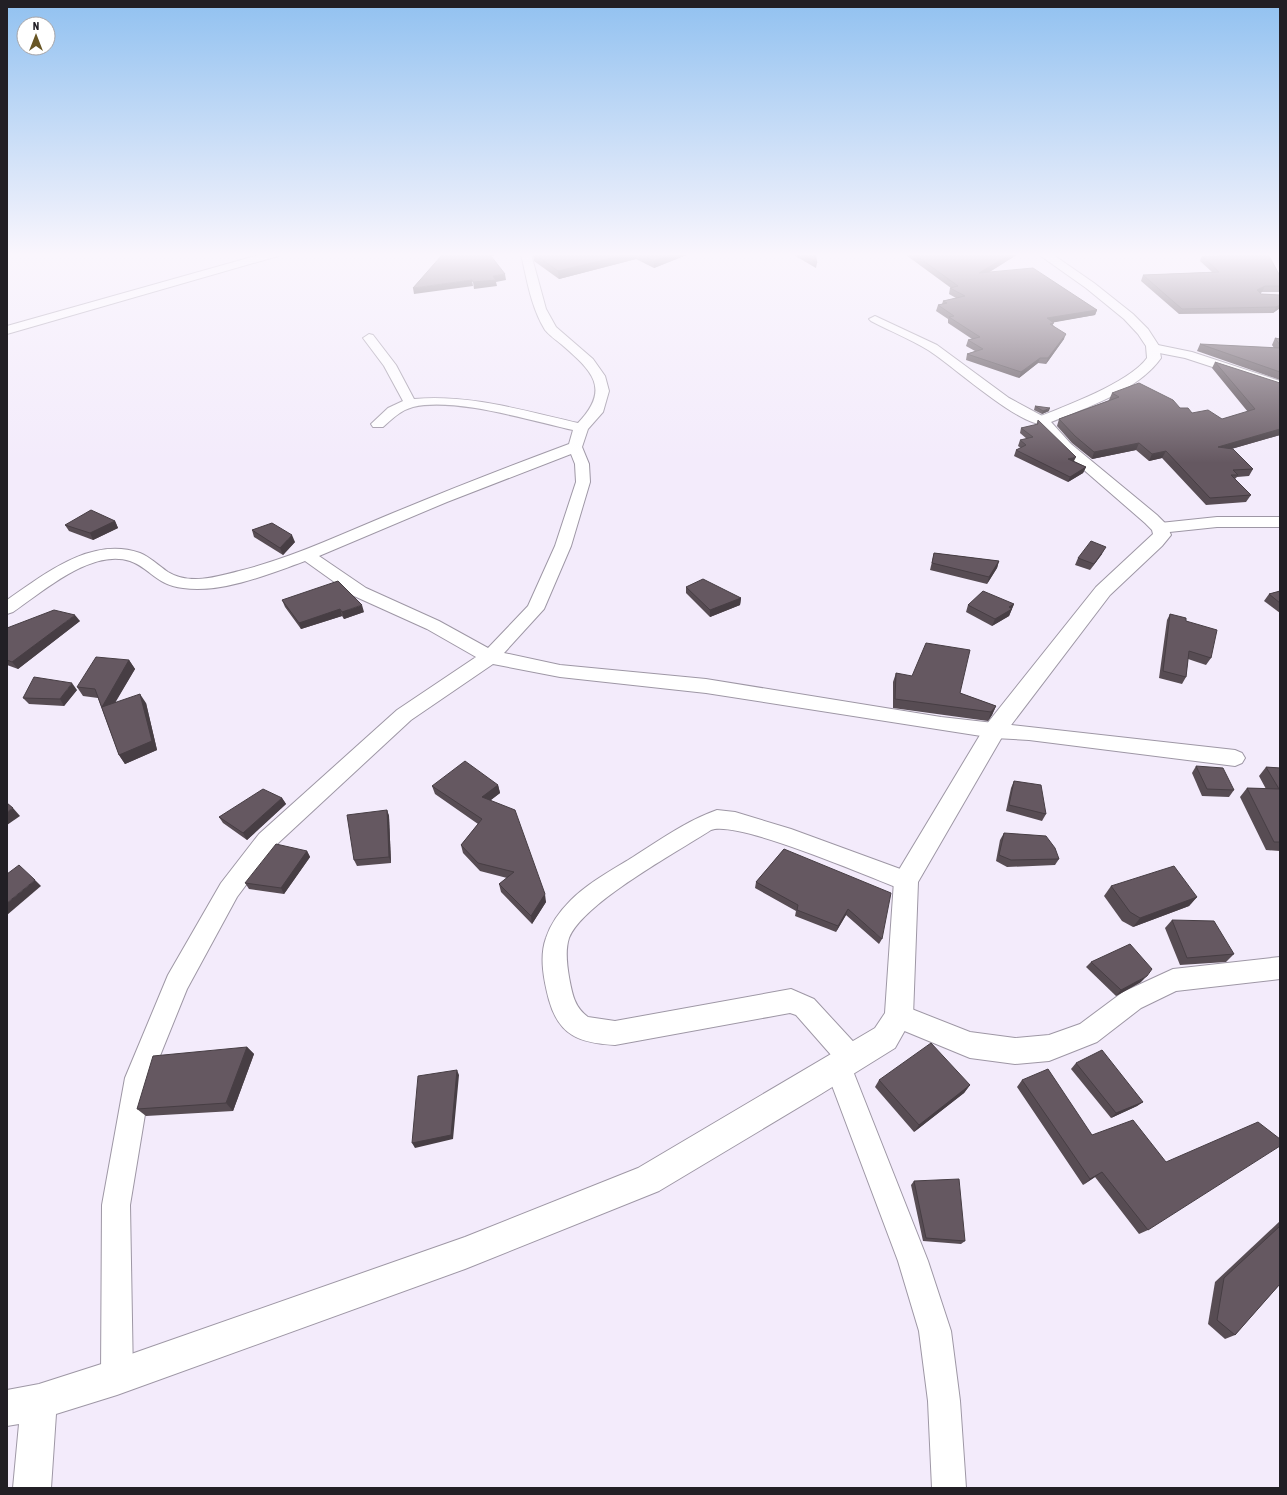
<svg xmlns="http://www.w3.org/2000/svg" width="1287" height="1495" font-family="'Asap Condensed',sans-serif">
<rect width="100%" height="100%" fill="#f3ebfb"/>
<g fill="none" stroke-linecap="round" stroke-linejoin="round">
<!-- street casing -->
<g stroke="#9e97a5" stroke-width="2">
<g id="street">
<path d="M262 254H279L278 256 7 334V326Z"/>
<path d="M521 254H531L546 309 556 327 593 359 605 376 609 391 603 412 588 429 582 447 589 464 590 482 571 546 544 609 504 653 560 665 706 679 941 717 1235 750 1242 753 1245 758 1242 763 1235 766 1029 740 994 738 706 693 560 677 493 664 411 720 275 846 237 897 187 989 151 1078 130 1205 133 1377 128 1388 117 1393 106 1388 101 1377 102 1205 125 1078 168 975 221 883 259 834 397 710 476 657 427 629 354 596 305 561C270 574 220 594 183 588 156 585 150 568 130 561 92 548 42 592 13 612L7 614V600C45 574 91 536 140 553 150 557 159 566 168 572 189 585 217 577 239 571 292 558 342 534 393 513 451 489 510 466 569 444L573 430C531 421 455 397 413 407 401 410 392 419 383 427H373L371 424 388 408 403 401 384 366 363 338 369 334 373 335 396 365 414 399C470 394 524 411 578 423 612 388 591 370 561 344 556 340 549 335 545 330 531 307 527 280 521 254ZM571 454 575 464 576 482 555 546 528 606 488 648 439 621 366 588 319 556 447 502Z"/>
<path d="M875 316 937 345 1009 398 1046 418 1048 421 1046 424C1023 430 951 364 928 350 910 339 890 331 871 321L869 319Z"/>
<path d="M1153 344 1192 352 1280 381V389L1185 358 1149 351 1147 348 1149 345Z"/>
<path d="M1217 517H1280V527H1217L1160 533 1154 531 1152 528 1154 525 1160 523Z"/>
<path d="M717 810 735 812 791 829 914 874 917 881 914 888 906 891C871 878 739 820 711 830 677 852 583 903 569 938 565 950 567 965 569 977 572 993 574 1007 588 1017L615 1021 791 989 814 999 861 1050 865 1059 861 1068 853 1071 928 1261 951 1331 960 1401 966 1488H932L928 1401 919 1331 898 1261 825 1067 829 1058 832 1056 796 1015 790 1013 615 1045C580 1043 559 1036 549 1000 544 981 539 957 546 938 551 923 560 911 571 900 588 883 612 870 633 857 660 840 686 821 717 810Z"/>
<path d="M1280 957V979L1176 991 1141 1008 1097 1042 1049 1061 1015 1064 970 1058 890 1025 886 1016 890 1007 899 1004 970 1032 1015 1038 1049 1035 1080 1024 1123 992 1173 969Z"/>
</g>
</g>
<!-- secondary casing -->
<g stroke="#9e97a5" stroke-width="2">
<path id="secondary" d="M1038 254H1052L1094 283 1133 314 1148 329 1159 346 1161 358C1139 390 1086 408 1051 422L1071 444 1157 515 1166 524 1171 535 1162 546 1110 595 1002 737 918 882 913 1016 895 1048 821 1094 659 1191 465 1269 117 1395 56 1414 51 1488H13L19 1424 7 1426V1390L39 1384 117 1359 465 1237 638 1168 875 1028 885 1013 894 881 897 873 986 725 1096 587 1153 534 1152 530 1145 523 1061 450 1034 421 1036 418C1065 406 1129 383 1147 358L1146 346 1138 334 1124 319 1086 288Z"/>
</g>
<!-- street -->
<use href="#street" fill="#fff" fill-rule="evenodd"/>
<!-- secondary -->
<use href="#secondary" fill="#fff" fill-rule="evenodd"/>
</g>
<!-- wall -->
<g fill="#574c53">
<path d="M533 254H689L654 268 636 259 559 279 534 261Z"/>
<path d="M792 254H815L817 263 816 268Z"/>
<path d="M906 254H1018L988 273 1097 310 1095 315 1053 322V325L1064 339 1046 364 1038 363 1019 378 966 360 967 354 975 351 966 346 968 340 972 339 948 323V319L936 311 938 305 942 304 943 301 956 298 949 294 950 288H951L906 255Z"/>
<path d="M1218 254H1280H1268L1280 276V292H1262L1260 293 1261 294 1280 295V308L1273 313 1179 314 1141 281 1143 275 1212 272 1200 261 1202 256H1219Z"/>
<path d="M1275 338 1280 339V380L1197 351 1200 344 1274 348 1272 345Z"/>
<path d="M1215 362 1280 383V435L1231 449 1253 469 1249 476 1237 477 1235 479 1251 495 1246 502 1206 505 1162 458 1149 461 1136 450 1092 459 1072 443 1057 426 1059 419 1110 400H1109L1112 393 1180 408 1192 413 1222 419 1248 412 1212 368Z"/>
<path d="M1035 406 1049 411 1042 414 1034 410Z"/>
<path d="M1038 420 1074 461 1086 467 1083 473 1068 482 1014 456 1016 450 1021 448 1018 446 1020 440 1027 439 1020 433 1021 428 1036 425Z"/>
<path d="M115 521 118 528 93 540 69 531 65 525Z"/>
<path d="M252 530 295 542 283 555 254 537Z"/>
<path d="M934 553 999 561 997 568 987 584 930 570Z"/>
<path d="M1102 554 1090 570 1075 565 1078 558Z"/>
<path d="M686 587 741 598 740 605 710 617 686 593Z"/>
<path d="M1280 591V613L1264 601 1269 594Z"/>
<path d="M282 600 364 612 344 619 342 616 301 629 285 607Z"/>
<path d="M1014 604 1009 616 992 626 966 612 968 605Z"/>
<path d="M1170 614 1186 621 1211 658 1206 665 1188 659 1186 677 1182 684 1159 678 1167 620Z"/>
<path d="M80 621 18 669 7 665V628Z"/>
<path d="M129 660 135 669 115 702 146 703 157 750 125 764 119 755 98 698 83 696 77 687Z"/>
<path d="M896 673 960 693 996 706 992 715 988 721 893 708V682Z"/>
<path d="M77 690 64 706 29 704 23 698Z"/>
<path d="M1196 766 1234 790 1229 797 1202 796 1192 773Z"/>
<path d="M1266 767 1280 768V851L1266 850 1240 797 1247 788 1266 789 1259 776Z"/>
<path d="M1014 781 1046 814 1042 821 1006 811 1011 788Z"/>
<path d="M498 785 500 793 491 800 546 902 532 924 501 892 499 884 507 878 480 871 463 853 461 845 478 824 435 794 432 786Z"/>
<path d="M282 798 286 804 247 840 223 823 219 817Z"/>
<path d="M387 810 389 816 391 863 357 866 354 860Z"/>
<path d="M1004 833 1059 859 1055 865 1007 867 996 861 1000 840Z"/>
<path d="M784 849 882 939 879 944 846 915 836 932 795 916 796 911 755 888 756 882Z"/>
<path d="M307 851 310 857 284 894 249 889 245 883Z"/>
<path d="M1111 886 1197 897 1189 906 1133 927 1122 921 1104 896Z"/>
<path d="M1172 920 1234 954 1226 962 1180 965 1165 928Z"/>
<path d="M1091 962 1141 982 1116 996 1086 967Z"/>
<path d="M247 1047 254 1054 233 1111 146 1116 137 1109Z"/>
<path d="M1076 1063 1143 1102 1137 1106 1111 1118 1071 1069Z"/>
<path d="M879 1080 970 1085 964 1093 914 1132 875 1087Z"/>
<path d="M1022 1080 1092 1135 1166 1162 1148 1230 1139 1234 1095 1177 1083 1185 1017 1087Z"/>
<path d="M914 1181 965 1241 961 1244 923 1241 911 1185Z"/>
<path d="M1280 1221V1284L1235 1335 1225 1339 1208 1324 1215 1282Z"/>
</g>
<!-- shaded-wall -->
<g fill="#473e44">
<path d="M629 254H636V259L559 279 558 271Z"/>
<path d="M672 254H689L654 268V261Z"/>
<path d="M1011 254H1018L978 279 979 273Z"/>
<path d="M505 274 506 280 496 282 497 286 474 289 473 282 493 276Z"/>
<path d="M472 280 473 286 414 294 413 288Z"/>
<path d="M1265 286 1262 292 1255 296 1257 290Z"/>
<path d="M1280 305V308L1273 313 1276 307Z"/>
<path d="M1097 310 1095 315 1045 324 1047 318Z"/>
<path d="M1066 334 1064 339 1046 364 1048 358Z"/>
<path d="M1040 358 1038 363 1019 378 1021 372Z"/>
<path d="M1050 408 1049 411 1042 414 1043 411Z"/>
<path d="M1280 429V435L1214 454 1218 447Z"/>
<path d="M1139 443 1136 450 1092 459 1094 452Z"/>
<path d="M1166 451 1162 458 1149 461 1152 454Z"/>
<path d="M1076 457 1073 463 1068 459Z"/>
<path d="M1086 467 1083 473 1068 482 1070 477Z"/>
<path d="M115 521 118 528 93 540 90 533Z"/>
<path d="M292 535 295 542 283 555 280 548Z"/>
<path d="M1106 547 1102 554 1090 570 1094 564Z"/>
<path d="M999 561 997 568 987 584 989 577Z"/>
<path d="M741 598 740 605 710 617V610Z"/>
<path d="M1014 604 1009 616 992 626 995 619 1009 607Z"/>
<path d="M362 605 364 612 344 619 342 612Z"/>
<path d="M340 609 342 616 301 629 299 623Z"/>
<path d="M75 615 80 621 18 669 12 662Z"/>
<path d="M129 660 135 669 108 715 102 707Z"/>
<path d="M72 683 77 690 64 706 60 699Z"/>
<path d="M140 694 146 703 157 750 125 764 119 755Z"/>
<path d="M996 706 992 715 988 721 991 712Z"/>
<path d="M498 785 500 793 484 805 482 797Z"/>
<path d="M282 798 286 804 247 840 243 833Z"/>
<path d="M13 808 20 816 7 825V812Z"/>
<path d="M387 810 389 816 391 863 389 857Z"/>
<path d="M307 851 310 857 284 894 281 888Z"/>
<path d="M35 880 41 886 7 915V903Z"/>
<path d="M545 894 546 902 532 924 531 916Z"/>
<path d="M1197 897 1189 906 1133 927 1140 918Z"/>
<path d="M848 909 846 915 836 932 838 926Z"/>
<path d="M1147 976 1141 982 1116 996 1121 990Z"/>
<path d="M247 1047 254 1054 233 1111 226 1103Z"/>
<path d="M457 1070 459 1075 453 1139 415 1148 412 1143Z"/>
<path d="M970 1085 964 1093 914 1132 919 1125Z"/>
<path d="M1143 1102 1137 1106 1111 1118 1116 1113Z"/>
<path d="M1102 1172 1095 1177 1083 1185 1090 1179Z"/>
</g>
<!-- building -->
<g fill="#655861" stroke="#473e44">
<path d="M442 254H493L494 255 491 256 505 274 493 276 496 280 473 282 472 280 413 288 442 255Z"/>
<path d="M534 254H629L558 271Z"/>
<path d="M640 254H672L654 261Z"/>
<path d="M802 254H815L817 263Z"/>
<path d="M914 254H1011L979 273 1033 268 1097 310 1047 318 1054 323 1050 324 1066 334 1048 358H1040L1021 372 967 354 983 349 968 340 980 337 949 317 954 316 938 305 947 303 943 301 965 296 950 288 958 286Z"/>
<path d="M1223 254H1268L1280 276V286H1265L1257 290 1261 294 1280 295V305L1276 307 1182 309 1143 275 1219 272 1202 256H1223Z"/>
<path d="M1275 338 1280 339V345Z"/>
<path d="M1200 344 1280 348V372Z"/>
<path d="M1215 362 1280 383V429L1218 447 1233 449 1253 469 1233 470 1238 475H1231L1251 495 1210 498 1166 451 1152 454 1139 443 1094 452 1075 436 1059 419 1119 397 1112 393 1139 383 1173 400 1180 408H1188L1192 413 1208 410 1222 419 1255 409Z"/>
<path d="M1035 406 1050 408 1043 411Z"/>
<path d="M1038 420 1076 457 1068 459 1086 467 1070 477 1016 450 1026 445 1020 440 1033 437 1021 428 1038 424Z"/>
<path d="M91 510 115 521 90 533 65 525Z"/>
<path d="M272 523 292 535 280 548 252 530Z"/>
<path d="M1091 541 1106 547 1094 564 1078 558Z"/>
<path d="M934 553 999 561 989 577 932 563Z"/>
<path d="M703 579 741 598 710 610 686 587Z"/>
<path d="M338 581 362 605 342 612 340 609 299 623 282 600Z"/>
<path d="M983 591 1014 604 1009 607 1012 609 995 619 968 605Z"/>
<path d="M1280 591V603L1269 594Z"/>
<path d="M54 610 75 615 12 662 7 660V628Z"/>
<path d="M1170 614 1186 618V621L1217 630 1211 658 1189 651 1186 677 1163 671Z"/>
<path d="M926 643 970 650 960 693 996 706 991 712 895 699 896 673 912 676Z"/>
<path d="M96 657 129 660 102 707 140 694 152 741 119 755 95 689 77 687Z"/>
<path d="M34 677 72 683 60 699 23 698Z"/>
<path d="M465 761 498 785 482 797 515 810 545 894 531 916 499 884 514 872 478 863 461 845 482 819 432 786Z"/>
<path d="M1196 766 1223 768 1234 790 1207 789Z"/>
<path d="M1266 767 1280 768V842H1274L1247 788 1279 789Z"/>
<path d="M1014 781 1041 785 1046 814 1009 805Z"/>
<path d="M263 789 282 798 243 833 219 817Z"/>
<path d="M7 803 13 808 7 812Z"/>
<path d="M387 810 389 857 354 860 347 815Z"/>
<path d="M1004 833 1046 836 1055 848 1059 859 1011 860 999 855Z"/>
<path d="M276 844 307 851 281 888 245 883Z"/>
<path d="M784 849 891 893 882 939 848 909 838 926 797 910 798 905 756 882Z"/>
<path d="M19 865 35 880 7 903V874Z"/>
<path d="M1174 866 1197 897 1140 918 1130 912 1111 886Z"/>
<path d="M1172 920 1214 921 1234 954 1187 958Z"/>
<path d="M1130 944 1152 969 1147 976 1121 990 1091 962Z"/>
<path d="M931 1043 970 1085 919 1125 879 1080Z"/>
<path d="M247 1047 226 1103 137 1109 153 1056Z"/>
<path d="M1102 1050 1143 1102 1116 1113 1076 1063Z"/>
<path d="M1048 1069 1092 1135 1133 1120 1166 1162 1258 1122 1280 1139V1146L1148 1230 1102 1172 1090 1179 1022 1080Z"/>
<path d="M457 1070 451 1135 412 1143 418 1076Z"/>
<path d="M959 1179 965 1241 926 1238 914 1181Z"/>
<path d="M1280 1226V1284L1235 1335 1217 1320 1224 1278Z"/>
</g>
<!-- sky -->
<linearGradient id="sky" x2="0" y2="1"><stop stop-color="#91c1f0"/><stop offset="0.55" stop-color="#faf6fd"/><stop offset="1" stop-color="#faf6fd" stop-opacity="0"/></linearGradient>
<rect width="1287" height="463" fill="url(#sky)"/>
<!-- border -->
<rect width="1287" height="1495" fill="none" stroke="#221f25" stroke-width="16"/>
<!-- north arrow -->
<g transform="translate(36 36)"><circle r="19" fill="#ffffff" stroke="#a7a5a8"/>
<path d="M0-3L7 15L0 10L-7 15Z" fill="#685624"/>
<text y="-6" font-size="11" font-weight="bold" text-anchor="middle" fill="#221f25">N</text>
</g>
</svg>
